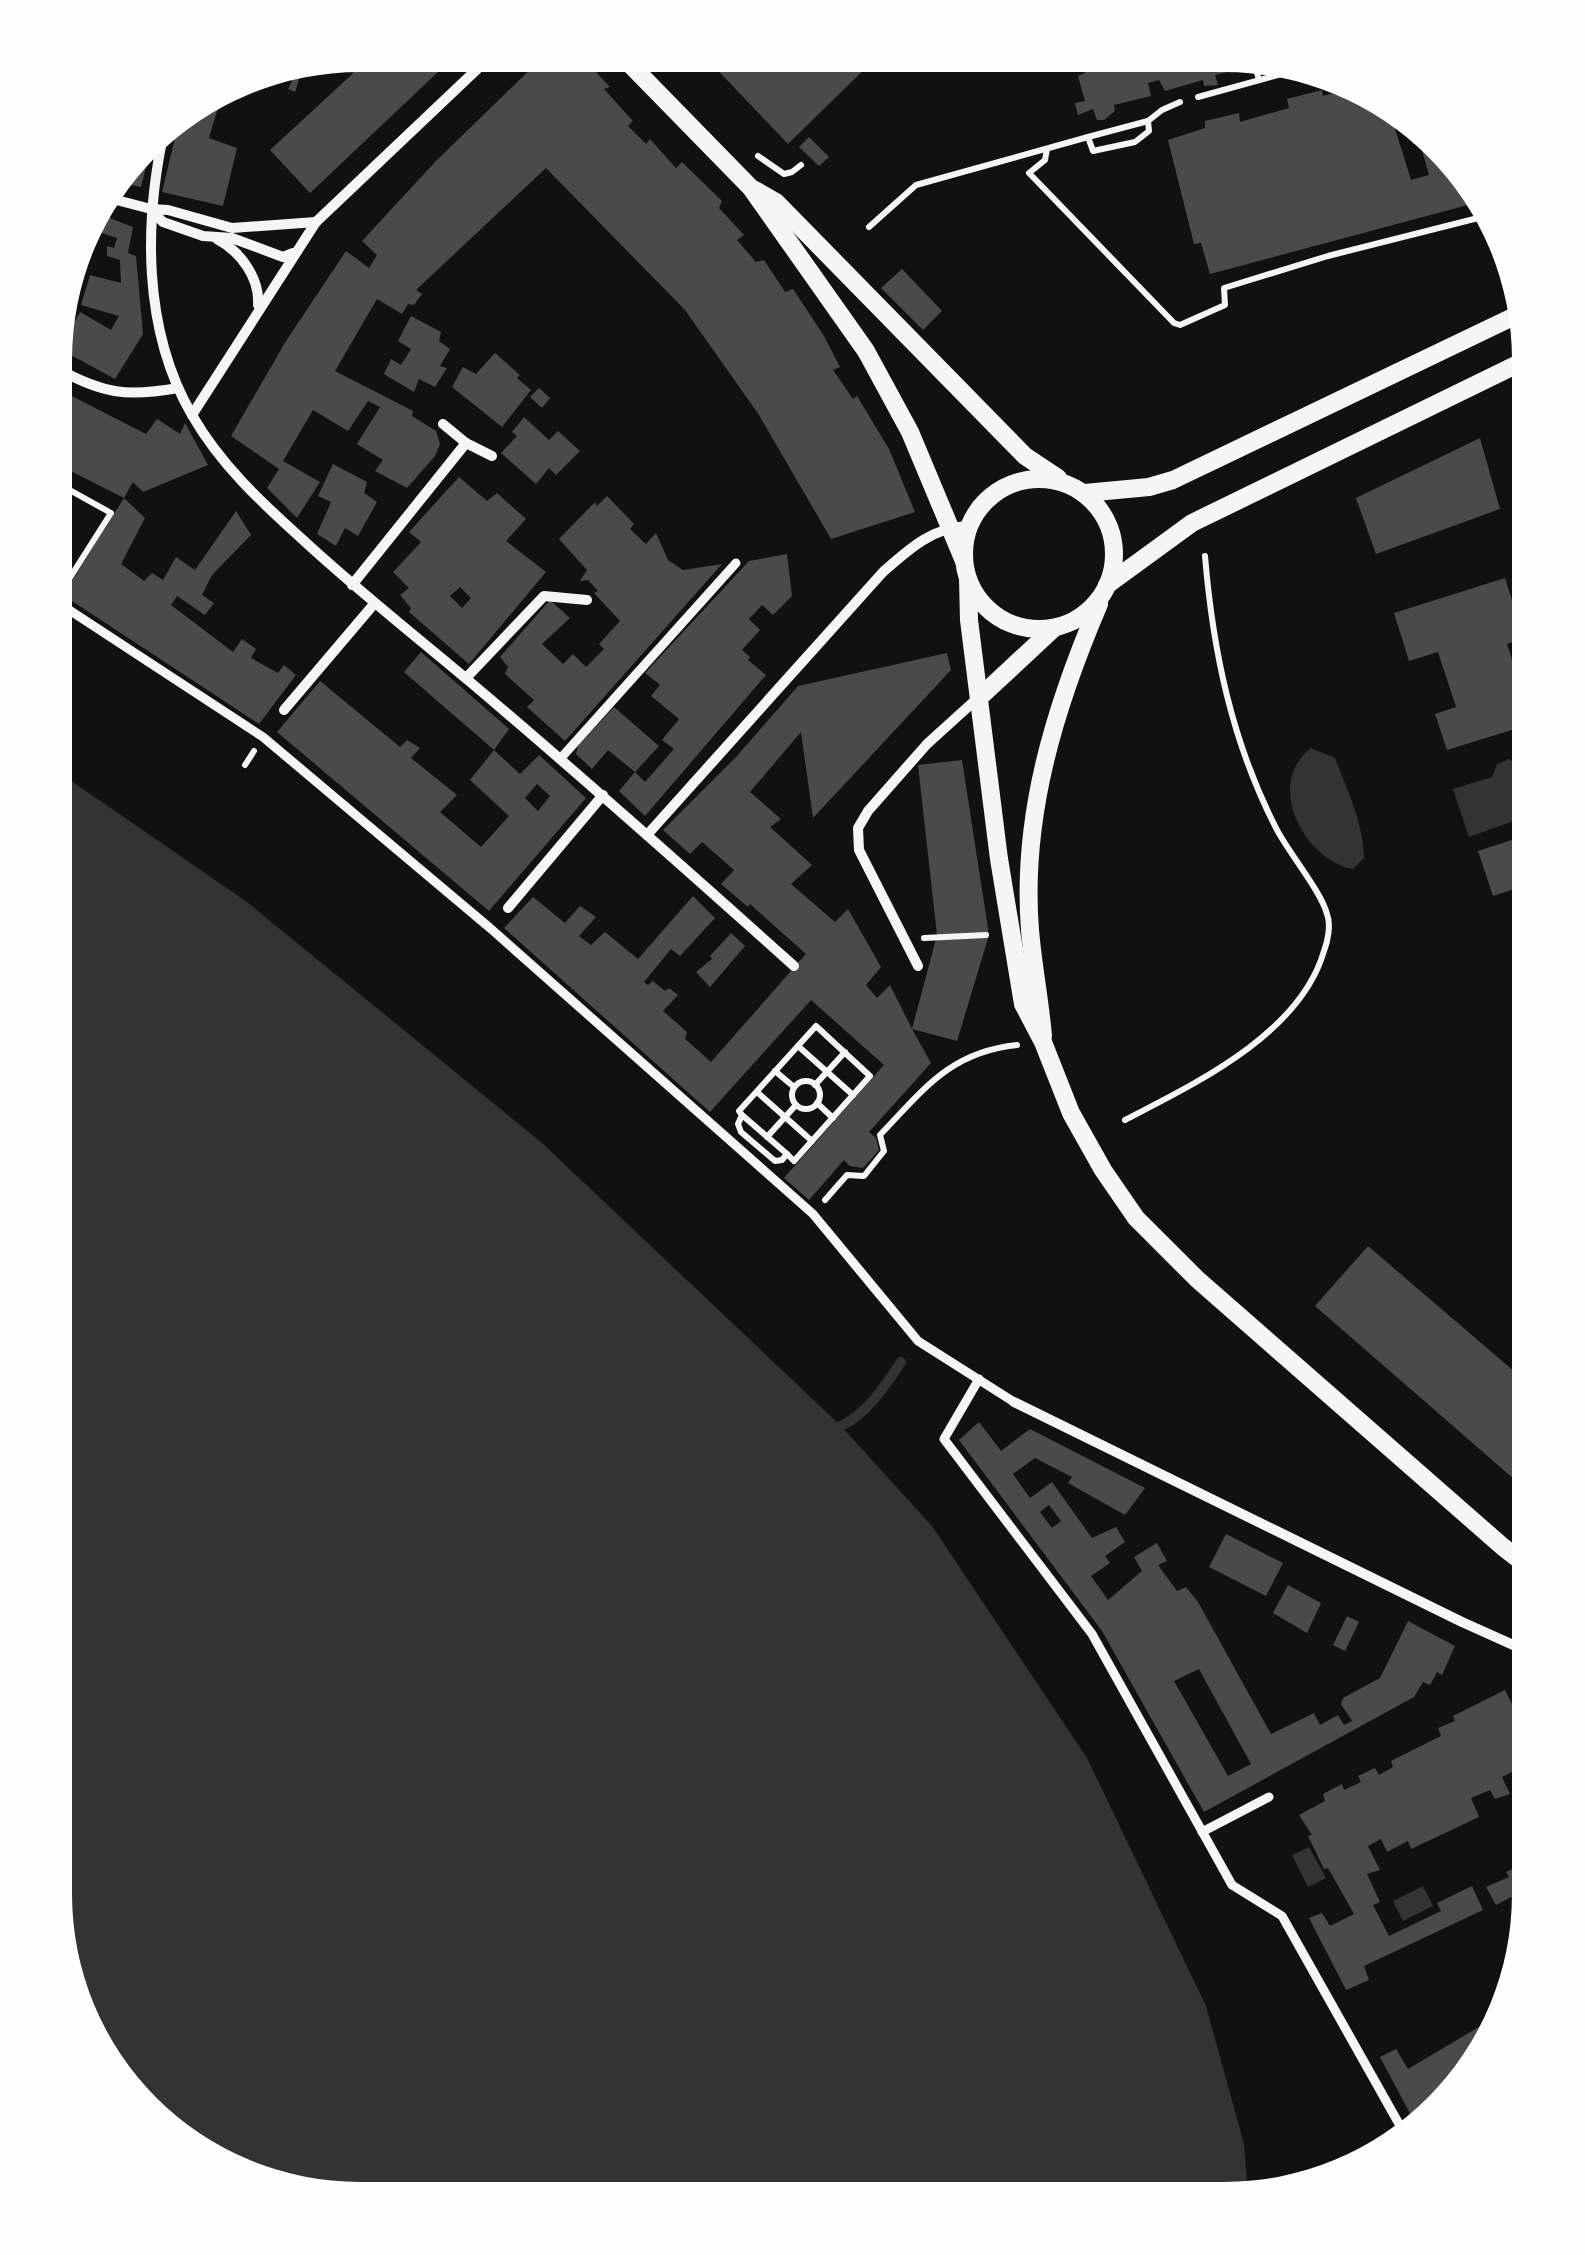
<svg xmlns="http://www.w3.org/2000/svg" width="1585" height="2255" font-family="'Zilla Slab',serif">
<rect width="100%" height="100%" fill="#111"/>
<!-- water -->
<g fill="#333">
<path d="M1311 748 1335 758C1347 789 1364 825 1364 858L1353 869C1306 861 1263 785 1311 748Z"/>
<path d="M1509 759 1520 764C1523 774 1524 780 1516 788L1525 817 1469 837 1453 789 1492 777 1497 764Z"/>
<path d="M57 771 247 902 542 1143 841 1426 932 1526 1087 1758 1206 2006 1244 2144 1248 2195 1225 2200 321 2197 190 2148 86 2029 55 1895Z"/>
<path d="M1309 1847 1326 1878 1308 1887 1292 1855Z"/>
<path d="M1423 1886 1433 1906 1403 1921 1393 1901Z"/>
</g>
<g fill="none" stroke-linecap="round" stroke-linejoin="round">
<!-- stream -->
<path stroke="#333" stroke-width="10" d="M841 1426C869 1412 884 1387 901 1362"/>
</g>
<!-- building -->
<g fill="#4a4a4a" fill-rule="evenodd">
<path d="M373 55H456L310 193 270 150Z"/>
<path d="M544 56H581L610 87 604 89 633 121 628 126 646 144 650 139 676 168 682 162 722 201 719 208 744 235 737 240 756 262 764 260 785 292 793 289 824 336 840 367 833 370 853 399 857 396 889 449 915 512 831 539 759 415 685 310 546 168 416 290 422 294 414 305 408 304 402 314 377 299 335 371 413 411 412 416 436 431 440 444 435 456 407 488 375 471 383 460 357 444 380 407 368 401 348 431 313 410 283 461 320 482 297 518 267 488 279 469 231 436 286 341 346 251 369 268 377 255 362 241 435 162Z"/>
<path d="M704 56H719L877 57 788 144Z"/>
<path d="M1073 57 1234 58 1237 70 1215 75 1218 85 1204 86 1203 80 1165 91 1159 80 1148 83 1151 96 1114 105 1115 111 1104 120H1097L1093 109 1078 115 1075 103 1085 101 1078 76 1085 73 1082 64 1075 65Z"/>
<path d="M304 64 295 92 288 89 295 75 281 68Z"/>
<path d="M1322 90 1323 96 1344 90 1384 107 1387 117 1391 116 1411 180 1429 175 1420 143 1413 144 1407 117 1410 118 1479 202 1210 274 1201 243 1194 244 1168 140 1205 128V121L1239 113 1240 122 1289 108 1287 99Z"/>
<path d="M222 94 209 138 237 148 223 206 162 192 175 138 171 137 174 122Z"/>
<path d="M809 137 829 157 819 166 799 147Z"/>
<path d="M153 138 141 187 117 182 130 166Z"/>
<path d="M94 212 133 227 128 253 136 256 143 334 115 379 58 348V322L71 329 80 312 111 330 119 316 81 305 90 275 121 283 120 260 107 256V246L114 248 117 238 93 230 87 253 81 251Z"/>
<path d="M75 269 81 270 71 311 62 309Z"/>
<path d="M902 269 942 311 923 330 881 288Z"/>
<path d="M411 316 441 332 439 341 450 349 440 366 447 368 435 387 419 379 414 392 384 374 391 359 401 365 411 349 398 341Z"/>
<path d="M495 353 520 375 517 378 531 390 502 427 452 387 463 367 476 374Z"/>
<path d="M539 388 550 398 542 408 530 397Z"/>
<path d="M58 389 146 434 157 419 180 434 185 423 208 465 143 492 133 482 124 498 57 464Z"/>
<path d="M524 417 549 440 558 431 580 451 556 475 549 468 536 484 501 453 517 436 512 432Z"/>
<path d="M1480 438 1500 509 1376 554 1356 498Z"/>
<path d="M333 464 367 482 364 493 377 502 358 536 345 528 336 546 317 534 331 502 318 496Z"/>
<path d="M459 477 487 501 497 493 526 519 506 541 546 572 469 664 409 612 411 608 400 595 409 588 393 572 421 542 409 532ZM460 587 471 598 462 608 450 596Z"/>
<path d="M607 496 634 524 630 529 646 544 656 533 668 560 683 570 722 564 565 741 527 707 534 700 505 674 508 667 500 657 550 600 570 618 542 644 563 664 573 654 586 667 604 649 599 644 620 621 594 593 598 591 588 580 580 581 587 570 559 539 595 502 597 506Z"/>
<path d="M124 498 145 518 121 564 144 581 152 573 163 580 176 557 195 570 236 511 251 535 212 575 202 595 214 603 205 615 177 596 171 605 233 652 242 639 256 649 251 658 278 673 284 665 296 675 259 724 63 595Z"/>
<path d="M787 554 792 596 773 615 762 605 749 619 760 630 742 650 750 657 748 660 766 675 645 816 619 791 635 772 608 750 592 769 576 754 578 746 614 707 659 746 635 772 645 782 674 749 662 740 679 719 651 696 660 685 645 673 749 561Z"/>
<path d="M1505 578 1524 638 1507 644 1513 663 1530 658V753L1523 755 1515 729 1447 750 1435 714 1456 707 1438 652 1409 661 1394 613Z"/>
<path d="M421 652 509 729 494 750 404 672Z"/>
<path d="M947 653 951 670 813 818 801 732 750 792 781 819 770 827 812 865 791 884 835 922 848 909 881 967 866 985 877 998 890 985 912 1029 937 935 918 765 962 760 989 935 957 1041 912 1029 931 1063 869 1132 876 1138 879 1150 863 1168 850 1166 844 1160 809 1200 784 1178 884 1065 811 1000 710 1112 504 928 533 897 565 923 580 906 596 917 579 936 591 945 605 932 638 959 693 896 715 918 680 956 671 949 644 982 648 985 653 981 665 991 669 988 678 995 663 1011 687 1032 685 1039 711 1062 806 954 750 904 748 907 721 884 734 870 702 842 690 854 663 830 736 757 798 686Z"/>
<path d="M320 681 400 747 407 740 420 748 411 758 457 795 440 812 481 847 509 816 470 780 494 750 520 774 539 755 586 798 489 911 277 732ZM537 784 550 796 538 811 525 798Z"/>
<path d="M1530 834V913H1529L1520 887 1493 896 1478 851Z"/>
<path d="M731 933 745 946 710 987 696 972 712 959 710 956Z"/>
<path d="M1530 948V992H1529L1516 953Z"/>
<path d="M1527 1192 1530 1193V1233L1522 1232Z"/>
<path d="M1368 1246 1530 1385 1529 1492 1315 1306Z"/>
<path d="M979 1422 1001 1451 1030 1429 1145 1488 1125 1515 1068 1483 1072 1477 1035 1458 1013 1474 1030 1498 1052 1482 1092 1538 1116 1527 1125 1542 1105 1556 1110 1563 1091 1576 1108 1600 1142 1571 1134 1557 1157 1543 1167 1561 1158 1565 1177 1591 1186 1587 1198 1602 1271 1734 1314 1713 1320 1725 1338 1715 1344 1725 1352 1721 1341 1704 1343 1698 1380 1678 1408 1621 1455 1646 1442 1675 1437 1672 1430 1685 1423 1682 1414 1697 1204 1812 1102 1631 959 1440ZM1049 1505 1061 1521 1052 1528 1040 1512ZM1199 1669 1251 1764 1228 1776 1174 1681Z"/>
<path d="M1226 1534 1283 1563 1266 1596 1209 1567Z"/>
<path d="M1288 1585 1321 1603 1307 1633 1273 1613Z"/>
<path d="M1347 1616 1359 1622 1345 1651 1333 1645Z"/>
<path d="M1505 1690 1513 1706 1529 1698V1763L1502 1777 1510 1794 1495 1799 1490 1790 1471 1798 1479 1817 1411 1849 1408 1841 1387 1852 1381 1839 1368 1846 1380 1870 1367 1874 1380 1902 1373 1905 1389 1936 1441 1911 1437 1903 1472 1886 1483 1910 1364 1966 1369 1980 1346 1990 1309 1918 1322 1913 1330 1926 1354 1914 1328 1868 1324 1869 1308 1836 1312 1835 1299 1815 1325 1801 1323 1794 1342 1784 1344 1790 1361 1782 1358 1776 1375 1768 1379 1775 1393 1767 1391 1761 1441 1736 1438 1728 1455 1721 1453 1716Z"/>
<path d="M1529 1861V1888L1496 1905 1486 1887 1509 1877 1506 1872Z"/>
<path d="M1494 2018 1478 2065 1414 2121 1380 2057 1396 2049 1408 2069Z"/>
</g>
<g fill="none" stroke-linecap="round" stroke-linejoin="round">
<!-- path -->
<g stroke="#f5f5f5" stroke-width="6">
<path d="M1253 58 1259 80"/>
<path d="M1198 97 1296 70"/>
<path d="M1088 137 1148 121 1162 110 1180 102"/>
<path d="M1047 149 1045 160 1029 173 1174 323 1180 325 1225 305 1224 288 1328 256 1490 215"/>
<path d="M758 156 784 174 792 172 801 165"/>
<path d="M869 227 916 185 1088 137 1093 151 1135 142 1149 131 1148 121"/>
<path d="M57 483 111 513 64 587"/>
<path d="M245 765 254 751"/>
<path d="M924 938 986 935"/>
<path d="M798 1046 853 1095"/>
<path d="M775 1071 794 1087"/>
<circle cx="806" cy="1095" r="14"/>
<path d="M815 1085 845 1052"/>
<path d="M757 1092 812 1141"/>
<path d="M817 1103 833 1118"/>
<path d="M742 1115 739 1111 816 1026 870 1076 794 1161 787 1154"/>
<path d="M742 1115 787 1154 782 1160 775 1161 741 1132 738 1124Z"/>
<path d="M1125 1120C1196 1083 1300 1034 1324 951 1328 941 1331 924 1327 914 1321 891 1288 852 1276 828 1232 742 1213 652 1205 556"/>
<path d="M767 1137 796 1105"/>
<path d="M825 1200 847 1175 864 1176 884 1151 880 1135C924 1089 950 1052 1017 1045"/>
</g>
<!-- pedestrian -->
<g stroke="#f5f5f5" stroke-width="9">
<path d="M57 602 263 737 490 928 813 1214 918 1341 1014 1402"/>
<path d="M560 759 736 563"/>
<path d="M979 1379 944 1439 1092 1634 1232 1885 1282 1916 1403 2131"/>
<path d="M1202 1832 1269 1797"/>
</g>
<!-- minor -->
<g stroke="#f5f5f5" stroke-width="10">
<path d="M165 127C144 220 142 329 192 415 220 464 260 501 302 539 356 589 413 634 469 681 579 774 687 870 794 966"/>
<path d="M105 197 151 209 168 210 232 228 316 222"/>
<path d="M151 210 163 222 203 236 232 238 283 257 293 253"/>
<path d="M217 239C240 251 260 278 258 305"/>
<path d="M58 369C104 394 127 397 178 388"/>
<path d="M192 415 316 222 492 55"/>
<path d="M466 443 492 456"/>
<path d="M352 585 466 443 443 424"/>
<path d="M466 678 544 596 587 600"/>
<path d="M284 710 374 604"/>
<path d="M647 835 883 572C909 549 933 527 968 526"/>
<path d="M508 908 603 795"/>
<path d="M918 966 859 850 858 828 868 811 927 744 980 696"/>
<path d="M1014 1402 1462 1622 1529 1652"/>
</g>
<!-- tertiary -->
<g stroke="#f5f5f5" stroke-width="18">
<path d="M622 56 751 188 866 351 910 432 964 561"/>
<path d="M755 190 776 202 1025 456 1058 478"/>
<circle cx="1039" cy="554" r="75"/>
<path d="M1085 493 1149 487 1173 480 1519 314"/>
<path d="M968 579 969 620 999 859 1023 1004 1043 1042 1071 1113 1103 1170 1136 1218 1197 1279 1503 1547 1529 1567"/>
<path d="M1107 585 1192 523 1530 358"/>
<path d="M981 696 1052 630"/>
<path d="M1043 1036C1040 1001 1033 966 1030 930 1021 816 1055 707 1099 604"/>
</g>
</g>
<!-- crop -->
<path d="M0 0H1585V2255H0ZM360 72H1224A288 288 0 0 1 1512 360V1894A288 288 0 0 1 1224 2182H360A288 288 0 0 1 72 1894V360A288 288 0 0 1 360 72Z" fill="#fefefe" fill-rule="evenodd"/>
</svg>
